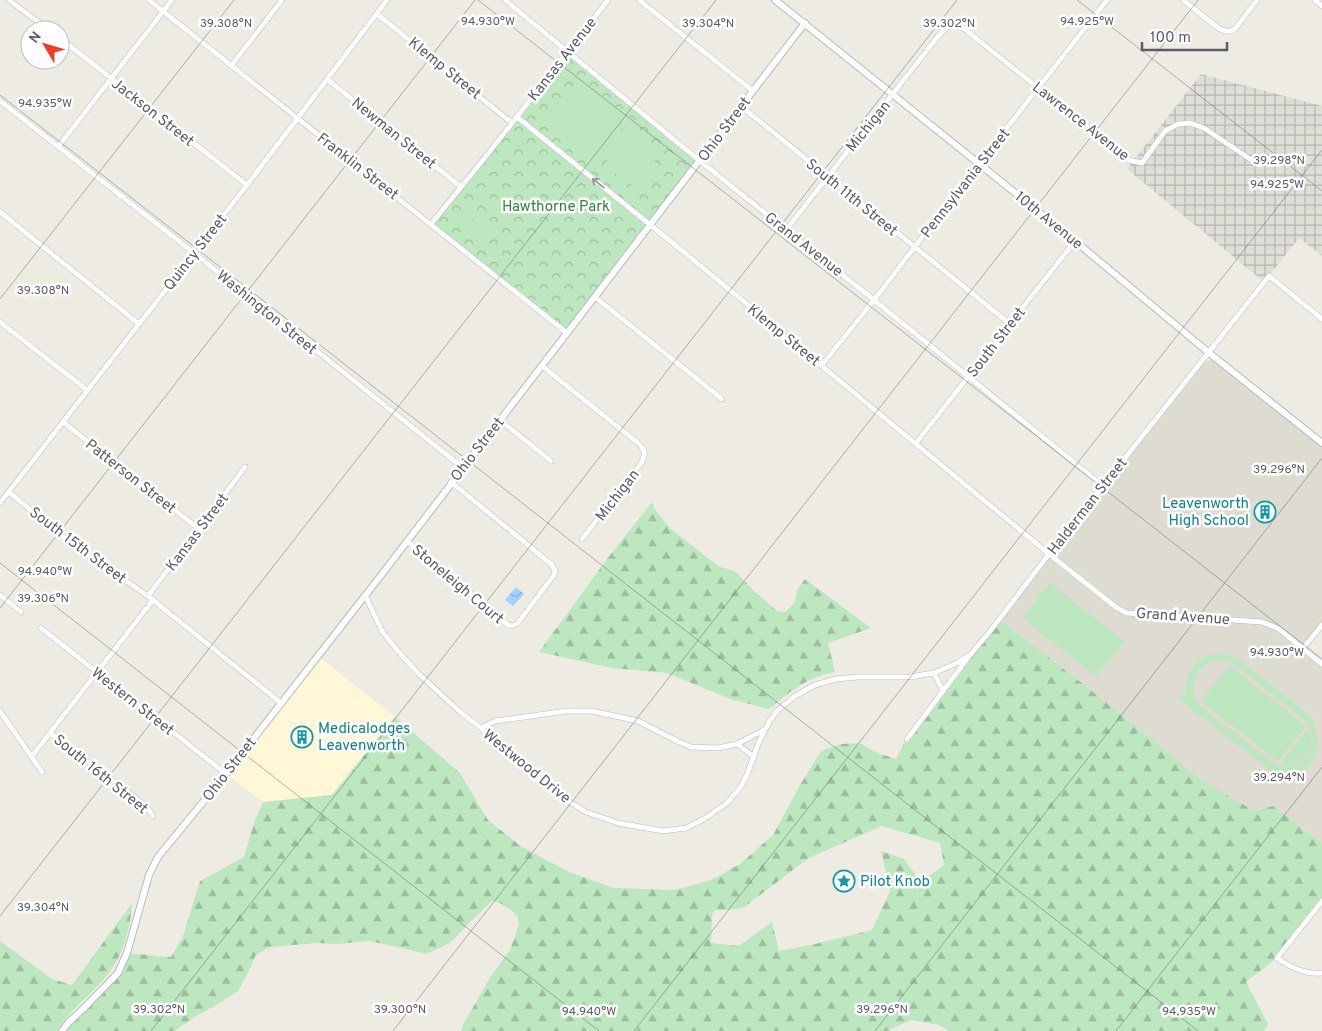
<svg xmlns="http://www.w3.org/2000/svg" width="1322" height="1031" font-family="Overpass,sans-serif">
<defs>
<pattern id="industrial-grid" width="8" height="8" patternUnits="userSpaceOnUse" patternTransform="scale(1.25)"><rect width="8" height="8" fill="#deddd6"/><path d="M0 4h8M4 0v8" fill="none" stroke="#b7b6b1"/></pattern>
<pattern id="forest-firs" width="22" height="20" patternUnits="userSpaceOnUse" patternTransform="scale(1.25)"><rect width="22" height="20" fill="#bde7be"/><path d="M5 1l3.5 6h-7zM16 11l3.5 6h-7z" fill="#9dbe9e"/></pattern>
<pattern id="park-crowns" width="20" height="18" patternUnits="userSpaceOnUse" patternTransform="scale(1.25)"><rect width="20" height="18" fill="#bde7be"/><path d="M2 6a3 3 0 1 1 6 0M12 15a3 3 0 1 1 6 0" fill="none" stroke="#9dbe9e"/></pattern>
<pattern id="water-waves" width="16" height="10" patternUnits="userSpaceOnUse" patternTransform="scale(1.25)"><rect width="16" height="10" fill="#a1d3ff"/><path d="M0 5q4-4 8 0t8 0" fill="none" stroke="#86aed2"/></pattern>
</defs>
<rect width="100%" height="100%" fill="#eeece2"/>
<!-- commercial -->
<path fill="#fff7d6" d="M318 656 395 717 332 795 263 802 226 774Z"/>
<!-- industrial -->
<path fill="url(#industrial-grid)" d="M1201 74 1322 106V256L1299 238 1264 282 1127 169Z"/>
<!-- education -->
<path fill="#dedbd1" d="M1213 359 1266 403 1322 444V625L1303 648 1322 664V843L1273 806 1254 811 1202 780 1087 687 999 619 1154 422 1204 363Z"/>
<!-- forest -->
<g fill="url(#forest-firs)" fill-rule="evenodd">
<path d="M652 502 656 511 671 529 718 566 736 572 755 592 777 611 785 612 795 602 797 590 805 579 871 628 828 643 835 672C805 678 791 691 769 709L730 699 667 673 612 668 539 652 607 559Z"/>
<path d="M999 619 1087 687 1202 780 1254 811 1273 806 1322 843V901L1277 958 1246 982 1268 1024 1264 1031H949L939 1025 911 1020 891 1029 890 1031H461L464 1023 491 976 510 950 519 924 518 917 511 910 500 903 492 901 468 924 450 943 426 954 402 948 369 941 337 944 317 943 270 947 256 955 247 975 238 991 215 1006 199 1014 175 1031H62L118 973 127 953 171 957 183 936 200 881 244 857 254 823 263 802 332 795 395 717 460 773 488 820 522 847 569 872 614 888 675 890 711 880 740 864 773 835 800 785 821 751 841 744 860 743 878 753 896 759 901 749 907 739ZM882 826 940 843 944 865 921 882 904 859 881 851 890 891 872 930 815 944 779 951 772 922 739 946 711 943 712 915 714 910H726L743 908 809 858Z"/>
<path d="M132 903C131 928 122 960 104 979 89 996 69 1011 57 1031H0V941L52 979 72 985Z"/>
</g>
<!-- park -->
<path fill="url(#park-crowns)" d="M568 52 700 161 567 333 431 224Z"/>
<!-- garden -->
<g fill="#bde7be" fill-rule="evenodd">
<path d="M584 86 592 88 631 118 598 159H591L545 118C555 105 567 90 584 86Z"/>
<path d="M634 125C655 147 663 168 648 196L606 167V162Z"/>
<path d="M464 209 475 217 464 231 453 223Z"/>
<path d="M479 220 490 229 479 243 468 235Z"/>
<path d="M1050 583 1124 641 1096 676 1022 618Z"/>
<path d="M1212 654H1222L1237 658 1312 717C1322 741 1319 774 1287 775L1290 778 1286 783 1179 699 1184 693 1186 694C1185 675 1193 661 1212 654ZM1219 660 1228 662 1237 666 1306 721C1322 745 1306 774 1276 765L1200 706C1186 686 1195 664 1219 660Z"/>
<path d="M1229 666 1306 726 1278 761 1201 701Z"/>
<path d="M1308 728C1318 749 1303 769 1280 764Z"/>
</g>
<!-- water -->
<path fill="url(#water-waves)" d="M516 587 524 594 513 606 505 600Z"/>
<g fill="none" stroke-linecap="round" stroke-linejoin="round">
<!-- minor casing -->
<g stroke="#b7babf" stroke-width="6">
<g id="minor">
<path d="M9 0 49 30"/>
<path d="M149 0 567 333"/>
<path d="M505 0 700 161 874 300 1103 486"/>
<path d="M639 0 753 91"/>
<path d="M1183 0 1218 28C1224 31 1228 33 1235 29L1257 0"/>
<path d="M1315 0 1322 6"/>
<path d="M377 14 512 123"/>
<path d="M60 38 247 185"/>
<path d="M231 66 282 0"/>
<path d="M328 80 461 187"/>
<path d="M0 101 194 253 462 467"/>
<path d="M742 107 1010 324"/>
<path d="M517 117 685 253 1049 554 1117 608 1127 613 1262 622 1279 629 1322 664"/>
<path d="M58 147 172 0"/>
<path d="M0 212 139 324"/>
<path d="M431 224 487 155 608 0"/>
<path d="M786 230 939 35 946 28 952 25 963 28 967 31 1128 160 1142 163 1165 131 1178 124 1190 123 1204 128 1259 165"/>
<path d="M595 297 722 399"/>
<path d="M0 322 87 390"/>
<path d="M822 365 874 300 973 171 1107 0"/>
<path d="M542 366 638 443C645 450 646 453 642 462L582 539"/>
<path d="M500 420 551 461"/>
<path d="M63 422 199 529"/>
<path d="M916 443 1075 241"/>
<path d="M9 492 69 542 148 596 281 703"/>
<path d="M0 503 247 185 387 0"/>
<path d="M407 541 508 625 512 626 517 624 554 575 555 570 551 564 451 482"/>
<path d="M0 595 21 612"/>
<path d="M365 595 382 631 396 649 418 673 459 711 481 728 559 795 586 812 618 823 663 831 686 828 704 819 727 803 740 788 747 775 758 744 769 722 777 711 795 696 815 685 836 679 858 677H910L934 673 957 663 970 655"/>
<path d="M148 596 245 467"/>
<path d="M41 628 226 774"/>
<path d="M1303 648 1322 625"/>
<path d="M934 673 943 691"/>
<path d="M0 711 42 772"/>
<path d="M481 728 495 721 567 711H592L638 721 677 741 691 747 718 748 737 744 764 730"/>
<path d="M50 733 146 806 153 816"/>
<path d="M907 739 970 655 991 630 1049 554 1269 276 1322 319"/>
<path d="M737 744 754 757"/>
<path d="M32 756 153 600"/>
<path d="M1322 901 1277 958C1290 967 1305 975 1322 973"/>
</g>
</g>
<!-- tertiary casing -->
<g stroke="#b7babf" stroke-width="8">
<g id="tertiary">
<path d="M775 0 1075 241 1208 352 1322 443"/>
<path d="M62 1031 69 1022 85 1007 118 973 127 953 149 875 158 857 226 774 382 574 805 23"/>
</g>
</g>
<!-- minor -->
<use href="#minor" stroke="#fff" stroke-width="5"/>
<!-- tertiary -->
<use href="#tertiary" stroke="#fff" stroke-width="6"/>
</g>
<!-- one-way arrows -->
<defs><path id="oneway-shaft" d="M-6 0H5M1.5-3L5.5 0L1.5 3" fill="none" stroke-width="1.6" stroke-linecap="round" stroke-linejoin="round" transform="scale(1.25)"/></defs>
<use stroke="#9c9ea2" href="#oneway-shaft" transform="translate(598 183) rotate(-141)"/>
<!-- ticks -->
<path fill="none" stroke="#5a5e64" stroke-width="1" stroke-opacity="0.45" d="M478 0 1322 659M1077 0 1322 191M0 95 1198 1031M0 299 234 0M0 563 599 1031M0 608 475 0M0 916 716 0M151 1031 957 0M393 1031 1198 0M634 1031 1322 150M875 1031 1322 458M1116 1031 1322 767"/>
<!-- icons -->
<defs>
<g id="building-ring" transform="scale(1.125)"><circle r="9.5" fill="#fff" stroke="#0f9aa8" stroke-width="1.5"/><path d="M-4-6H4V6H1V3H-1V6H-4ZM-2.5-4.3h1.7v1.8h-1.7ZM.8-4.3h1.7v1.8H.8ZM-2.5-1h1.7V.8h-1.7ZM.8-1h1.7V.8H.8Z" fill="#0f9aa8"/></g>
<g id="sight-ring" transform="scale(1.125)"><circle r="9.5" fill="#fff" stroke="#0f9aa8" stroke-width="1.5"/><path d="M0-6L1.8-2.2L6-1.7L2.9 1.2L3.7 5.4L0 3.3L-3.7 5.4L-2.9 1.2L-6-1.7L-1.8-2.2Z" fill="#0f9aa8"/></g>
</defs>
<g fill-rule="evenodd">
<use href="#building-ring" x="1265" y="512"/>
<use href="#building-ring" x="302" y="737"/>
<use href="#sight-ring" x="844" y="881"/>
</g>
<g text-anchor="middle" stroke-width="5" stroke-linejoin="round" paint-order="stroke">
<!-- street labels -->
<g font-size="15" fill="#5a5e64" stroke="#fff">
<text transform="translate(562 59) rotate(-52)" y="5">Kansas Avenue</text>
<text transform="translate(445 68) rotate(39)" y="5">Klemp Street</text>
<text transform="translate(153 112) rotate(38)" y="5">Jackson Street</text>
<text transform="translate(1081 121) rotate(38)" y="5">Lawrence Avenue</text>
<text transform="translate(868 126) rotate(-51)" y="5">Michigan</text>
<text transform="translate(724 129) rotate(-53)" y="5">Ohio Street</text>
<text transform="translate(394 133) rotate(39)" y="5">Newman Street</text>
<text transform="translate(358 166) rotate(38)" y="5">Franklin Street</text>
<text transform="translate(965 183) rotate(-52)" y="5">Pennsylvania Street</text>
<text transform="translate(852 197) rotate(39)" y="5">South 11th Street</text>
<text transform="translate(1049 220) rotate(39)" y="5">10th Avenue</text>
<text transform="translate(804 244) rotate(38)" y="5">Grand Avenue</text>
<text transform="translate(195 252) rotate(-52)" y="5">Quincy Street</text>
<text transform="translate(267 312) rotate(39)" y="5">Washington Street</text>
<text transform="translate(784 335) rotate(39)" y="5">Klemp Street</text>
<text transform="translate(996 342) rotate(-52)" y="5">South Street</text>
<text transform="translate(477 449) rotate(-52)" y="5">Ohio Street</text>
<text transform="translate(131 476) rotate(38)" y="5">Patterson Street</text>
<text transform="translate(617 495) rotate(-52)" y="5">Michigan</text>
<text transform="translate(1087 506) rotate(-52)" y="5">Halderman Street</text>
<text transform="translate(197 532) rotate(-53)" y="5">Kansas Street</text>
<text transform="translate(78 545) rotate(37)" y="5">South 15th Street</text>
<text transform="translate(458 584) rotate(40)" y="5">Stoneleigh Court</text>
<text transform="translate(1183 616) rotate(4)" y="5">Grand Avenue</text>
<text transform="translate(133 701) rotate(38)" y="5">Western Street</text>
<text transform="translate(527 766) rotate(39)" y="5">Westwood Drive</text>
<text transform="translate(229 769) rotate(-52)" y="5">Ohio Street</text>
<text transform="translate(101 774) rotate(39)" y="5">South 16th Street</text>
</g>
<!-- park labels -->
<g font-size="15" fill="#308537" stroke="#fff">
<text x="556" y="211">Hawthorne Park</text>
</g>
<!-- culture labels -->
<g font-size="15" fill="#0d838f" stroke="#fff" text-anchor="start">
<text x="1249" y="508" text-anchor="end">Leavenworth<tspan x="1249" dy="17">High School</tspan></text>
<text x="318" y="733">Medicalodges<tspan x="318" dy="17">Leavenworth</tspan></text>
<text x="860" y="886">Pilot Knob</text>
</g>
</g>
<g font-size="12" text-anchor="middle" fill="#5a5e64" stroke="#fff" stroke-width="5" stroke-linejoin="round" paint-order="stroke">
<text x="1087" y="25">94.925°W</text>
<text x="488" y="25">94.930°W</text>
<text x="226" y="27">39.308°N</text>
<text x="708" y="27">39.304°N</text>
<text x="949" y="27">39.302°N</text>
<text x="45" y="107">94.935°W</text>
<text x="1279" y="164">39.298°N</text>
<text x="1277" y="188">94.925°W</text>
<text x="43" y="294">39.308°N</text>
<text x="1279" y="473">39.296°N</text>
<text x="45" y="575">94.940°W</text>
<text x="43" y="602">39.306°N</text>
<text x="1277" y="656">94.930°W</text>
<text x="1279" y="781">39.294°N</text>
<text x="43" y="911">39.304°N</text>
<text x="159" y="1013">39.302°N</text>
<text x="400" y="1013">39.300°N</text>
<text x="882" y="1013">39.296°N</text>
<text x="589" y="1015">94.940°W</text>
<text x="1189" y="1015">94.935°W</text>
</g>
<!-- north arrow -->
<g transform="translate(45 45) rotate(308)"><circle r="24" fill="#ffffff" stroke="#bdbfc1"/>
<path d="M0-4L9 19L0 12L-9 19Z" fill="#f23b24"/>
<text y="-8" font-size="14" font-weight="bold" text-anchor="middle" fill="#5a5e64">N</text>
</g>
<!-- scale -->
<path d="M1142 42v8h85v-8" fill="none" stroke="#5a5e64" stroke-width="2.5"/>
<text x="1150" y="42" font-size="15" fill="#5a5e64" stroke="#ffffff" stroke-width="4" paint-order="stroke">100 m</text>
</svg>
